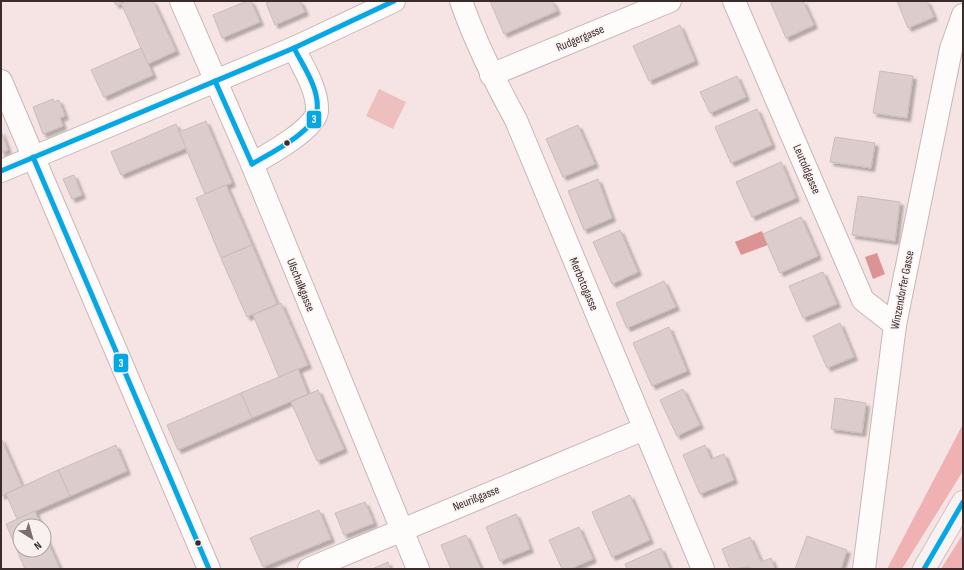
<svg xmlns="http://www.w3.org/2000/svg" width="964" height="570" font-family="'Sofia Sans Condensed',sans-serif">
<defs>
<filter id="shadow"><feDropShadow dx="3.5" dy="3.5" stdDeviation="1" flood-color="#0004"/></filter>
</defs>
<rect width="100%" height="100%" fill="#f6e4e4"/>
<!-- green -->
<path fill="#eebfbf" d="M379 89 406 102 393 129 366 116Z"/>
<!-- forest -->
<g fill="#efb1b2">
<path d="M963 424V471L902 569H887Z"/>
<path d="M963 534V568L941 569Z"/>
</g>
<!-- water -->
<g fill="#db9394">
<path d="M762 231 768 245 741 255 735 242Z"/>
<path d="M877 253 885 274 873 279 865 257Z"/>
</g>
<!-- building -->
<g fill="#dcc" stroke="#cbbcbc" filter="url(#shadow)">
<path d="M114 1H126L116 5Z"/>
<path d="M126 1H153L176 51 148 64 121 3Z"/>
<path d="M247 1H251L260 22 222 38 213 15Z"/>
<path d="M270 1H300L305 12 275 25 266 3Z"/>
<path d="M490 1H552L557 11 504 34Z"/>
<path d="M770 1H803L814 25 786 38Z"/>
<path d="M897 1H927L934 17 908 28Z"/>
<path d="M680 25 695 61 649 81 633 46Z"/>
<path d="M141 48 153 75 104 97 91 70Z"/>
<path d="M880 71 913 76 907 118 873 113Z"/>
<path d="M737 76 746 97 710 113 700 92Z"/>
<path d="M53 99 54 102 59 100 65 116 60 118 63 126 43 134 33 107Z"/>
<path d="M757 109 772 145 731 163 715 127Z"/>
<path d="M206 121 232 183 205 194 179 132Z"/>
<path d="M176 124 186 148 121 175 111 152Z"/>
<path d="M578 125 595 164 563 177 546 139Z"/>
<path d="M1 131 8 150 1 153Z"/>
<path d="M835 137 875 143 871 168 830 162Z"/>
<path d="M781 162 796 198 752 217 736 182Z"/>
<path d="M74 175 82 195 72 199 63 179Z"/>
<path d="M598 179 612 218 584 230 568 191Z"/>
<path d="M226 185 252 245 221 258 196 198Z"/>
<path d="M858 196 900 202 895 241 852 235Z"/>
<path d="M801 217 818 256 780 273 763 234Z"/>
<path d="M620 230 638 272 612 284 593 242Z"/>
<path d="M252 245 277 304 247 317 221 258Z"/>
<path d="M823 272 837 304 803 318 789 286Z"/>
<path d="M664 281 676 307 627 328 616 303Z"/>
<path d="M281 303 308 365 279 377 253 315Z"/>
<path d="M840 323 854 357 827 368 813 336Z"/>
<path d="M669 327 687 371 652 386 633 343Z"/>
<path d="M298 369 308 394 252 418 241 393Z"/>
<path d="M683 389 700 425 677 436 660 400Z"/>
<path d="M318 390 344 449 317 461 291 402Z"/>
<path d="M241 393 252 418 178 450 167 425Z"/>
<path d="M835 398 866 403 862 433 831 429Z"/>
<path d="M1 438 22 486 1 496Z"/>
<path d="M116 445 127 471 70 496 58 470Z"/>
<path d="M705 445 711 459 724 454 734 480 700 494 683 455Z"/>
<path d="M58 470 70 496 17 519 6 494Z"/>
<path d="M630 495 650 540 612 557 592 512Z"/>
<path d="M365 502 374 523 344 535 335 513Z"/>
<path d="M319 510 331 539 263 567 250 538Z"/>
<path d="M35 511 41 526H20V550H44V533L60 569H25L6 524Z"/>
<path d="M516 514 530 549 500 561 486 527Z"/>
<path d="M579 527 593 559 570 569H562L549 540Z"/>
<path d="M466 535 481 569H451L441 545Z"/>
<path d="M807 536 847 550 841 569H795Z"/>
<path d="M750 537 761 562 771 558 775 569H751L750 567 730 569 722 549Z"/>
<path d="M661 548 670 569H627L625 564Z"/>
<path d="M388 562 390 569H372Z"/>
</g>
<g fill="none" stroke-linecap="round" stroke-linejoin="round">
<!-- minor casing -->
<g stroke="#c6b7b6" stroke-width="24">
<g id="minor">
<path d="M181 1 252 164 418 569"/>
<path d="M461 1C476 44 494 80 516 120L703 569"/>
<path d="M734 1 863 300 895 325"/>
<path d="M491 75 670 1"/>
<path d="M1 81 209 569"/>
<path d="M252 164C266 156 317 128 317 111 318 89 302 66 294 48"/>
<path d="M1 171 294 48 394 1"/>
<path d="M309 569 644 429"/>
<path d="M864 569 895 325 951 49 963 15"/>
</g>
</g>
<!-- major casing -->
<g stroke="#cdc3c3" stroke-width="24">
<path id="major" d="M924 569 963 502"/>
</g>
<!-- minor -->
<use href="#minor" stroke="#fefbfb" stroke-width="22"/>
<!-- major -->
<use href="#major" stroke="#f8f2f2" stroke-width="22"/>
<!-- bus-1 casing -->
<g stroke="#f9f0f0" stroke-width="8">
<g id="bus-1">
<path d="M215 81 252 164"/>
<path d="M33 157 209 569"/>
<path d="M252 164C269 154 315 131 317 111 320 89 303 66 294 48"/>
<path d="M1 171 294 48 394 1"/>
<path d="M924 569 963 502"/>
</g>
</g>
<!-- bus-1 -->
<use href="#bus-1" stroke="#03a8e5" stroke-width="5"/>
</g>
<!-- markers -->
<g fill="#3b2c2c" stroke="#f9f0f0" stroke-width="1.5">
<circle cx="287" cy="143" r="3.5"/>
<circle cx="198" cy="543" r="3.5"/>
</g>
<g text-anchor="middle" stroke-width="3" stroke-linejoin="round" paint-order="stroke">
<!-- street labels -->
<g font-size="12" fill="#3b2c2c" stroke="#f9f0f0">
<text transform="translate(580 38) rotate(-23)" y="4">Rudgergasse</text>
<text transform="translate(807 169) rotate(67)" y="4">Leutoldgasse</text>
<text transform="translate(584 284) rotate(67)" y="4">Merbotogasse</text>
<text transform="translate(301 285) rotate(68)" y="4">Ulschalkgasse</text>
<text transform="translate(902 290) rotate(-79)" y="4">Winzendorfer Gasse</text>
<text transform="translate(476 498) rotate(-22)" y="4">Neurißgasse</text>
</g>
</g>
<g stroke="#f9f0f0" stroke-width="1.5">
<rect x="306" y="110" width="16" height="19" rx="4" fill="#03a8e5"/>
<rect x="113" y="353" width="16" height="20" rx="4" fill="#03a8e5"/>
</g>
<g font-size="11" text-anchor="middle" font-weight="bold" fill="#fff">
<text x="314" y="123">3</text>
<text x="121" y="367">3</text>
</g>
<!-- border -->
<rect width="964" height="570" fill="none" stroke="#3b2c2c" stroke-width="4"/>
<!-- north arrow -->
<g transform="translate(32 538) rotate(143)"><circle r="19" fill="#f9f0f0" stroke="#ada2a2"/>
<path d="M0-3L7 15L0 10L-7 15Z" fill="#7c6c6c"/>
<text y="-6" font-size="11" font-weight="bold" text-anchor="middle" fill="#3b2c2c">N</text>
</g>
</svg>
